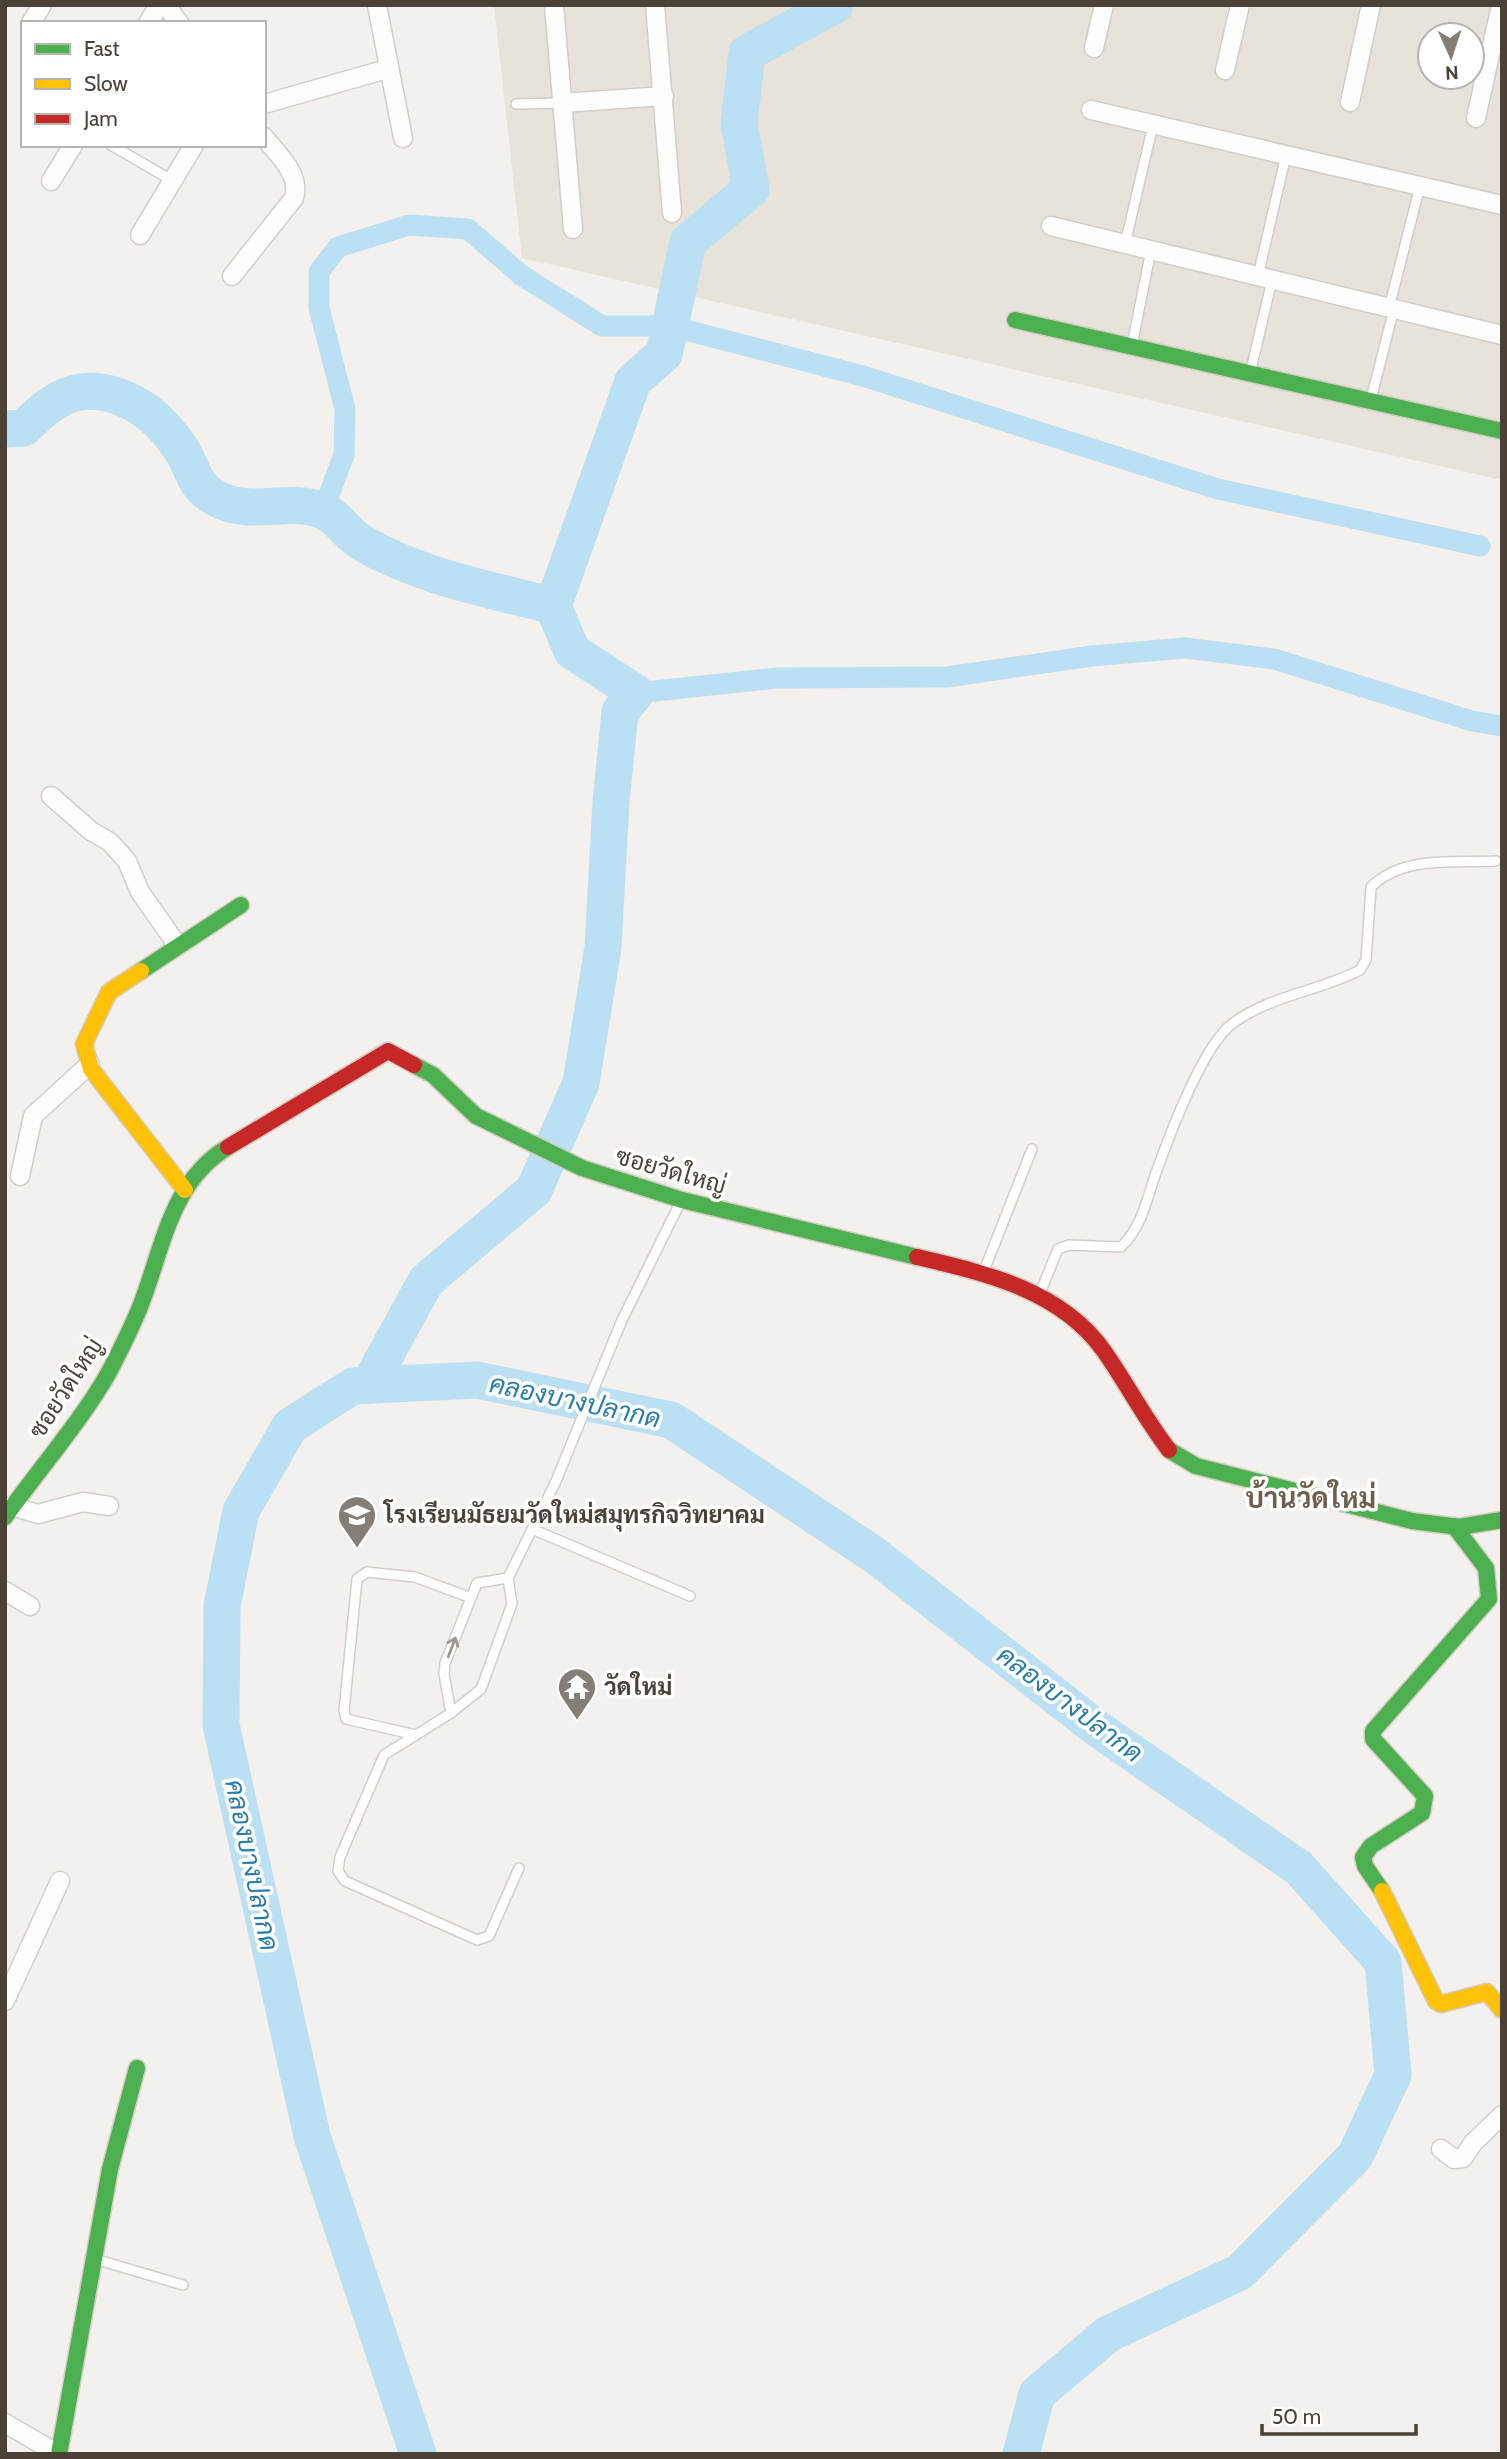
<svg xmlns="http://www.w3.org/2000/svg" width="1507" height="2459" font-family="Cabin,Sarabun,sans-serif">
<rect width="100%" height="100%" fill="#f3f0ed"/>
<!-- residential -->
<path fill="#e7e2da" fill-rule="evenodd" d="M494 5H1502V480L522 258ZM1430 35H1472V77H1430Z"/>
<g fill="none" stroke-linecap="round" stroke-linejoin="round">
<!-- canal -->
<g stroke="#bbe0f3" stroke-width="21">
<path d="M323 510 344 455 345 409 319 308V272L338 247 409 225 468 229 521 275 602 326H670L863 376 1218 489 1480 546"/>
<path d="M636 693 777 678 947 677 1092 656 1185 648 1274 659 1472 721 1502 726"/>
</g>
<!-- river -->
<g stroke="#bbe0f3" stroke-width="37">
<path d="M5 429 24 428C52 400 76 382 117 396 145 405 165 425 181 449 193 467 192 483 212 496 249 519 287 497 321 510 337 515 348 535 362 543 421 577 489 589 553 606"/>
<path d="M369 1385 426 1281 534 1190 581 1083 603 947 611 802 620 712 636 693 572 651 553 606 633 381 664 354 688 242 751 189 739 123 747 53 835 5"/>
<path d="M418 2454 312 2136 221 1725 222 1606 241 1511 290 1426 353 1386 477 1380 671 1420 873 1554 1098 1729 1299 1868 1383 1962 1393 2075 1355 2156 1240 2272 1108 2334 1037 2394 1021 2454"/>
</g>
<!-- lane casing -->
<g stroke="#d1ceca" stroke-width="12">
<g id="lane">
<path d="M516 104 562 103"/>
<path d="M111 145 173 181"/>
<path d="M1125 244 1153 125"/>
<path d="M1258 276 1286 155"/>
<path d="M1389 308 1420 186"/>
<path d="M1132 345 1151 250"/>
<path d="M1250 374 1272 280"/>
<path d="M1371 399 1394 309"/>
<path d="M984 1271 1032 1149"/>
<path d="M1040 1293 1058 1249 1069 1245 1121 1247C1143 1226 1147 1197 1157 1170 1170 1134 1203 1046 1232 1024 1268 996 1320 991 1360 970L1366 960 1371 887C1403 855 1455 863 1496 861"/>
<path d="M532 1529 690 1596"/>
<path d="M451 1713 444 1674 445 1663 477 1583 508 1578"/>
<path d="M416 1735 346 1719 344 1711 357 1579 367 1572 415 1577 471 1598"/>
<path d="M519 1868 489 1936 477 1940 345 1881 338 1871 340 1857 384 1755 451 1713 481 1689 512 1604 508 1578 556 1481 622 1320 681 1201"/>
<path d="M95 2259 183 2285"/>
</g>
</g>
<!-- street casing -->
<g stroke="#d1ceca" stroke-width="21">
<g id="street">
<path d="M166 5 179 23"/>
<path d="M377 5 403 138"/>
<path d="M554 5 573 229"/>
<path d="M655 5 672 213"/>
<path d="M31 23 42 5"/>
<path d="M148 23 159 5"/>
<path d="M1094 48 1104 5"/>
<path d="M1225 70 1240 5"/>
<path d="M1350 102 1371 5"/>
<path d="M562 103 664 96"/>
<path d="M264 104 387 69"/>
<path d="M1091 110 1502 205"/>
<path d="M1476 118 1501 5"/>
<path d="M51 181 73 145"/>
<path d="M1051 226 1502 335"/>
<path d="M140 235 194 145"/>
<path d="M232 276 294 198C301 174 278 155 264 137"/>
<path d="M51 796 91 831 110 842 127 861 140 892 178 946"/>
<path d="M20 1176 33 1116 90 1064"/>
<path d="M12 1506 38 1514 83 1502 109 1506"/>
<path d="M5 1591 30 1606"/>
<path d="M5 2001 60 1881"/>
<path d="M1441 2149 1454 2159 1463 2158 1473 2143 1502 2115"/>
<path d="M5 2423 58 2454"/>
</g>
</g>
<!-- fast casing -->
<g stroke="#d3cdc3" stroke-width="19">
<g id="fast">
<path d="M1015 320 1502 431"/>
<path d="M141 971 241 905"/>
<path d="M414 1065 433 1075 476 1116 582 1168 682 1200 917 1257"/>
<path d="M1169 1450 1196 1466 1412 1521 1459 1527 1502 1520"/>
<path d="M5 1517C37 1472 81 1421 108 1374 119 1353 131 1329 140 1307 163 1249 170 1182 228 1147"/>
<path d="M1382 1891 1365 1866 1363 1857 1371 1846 1422 1813 1425 1796 1373 1739V1731L1489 1599 1486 1568 1454 1526"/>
<path d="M59 2454 110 2169 137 2068"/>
</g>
</g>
<!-- slow casing -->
<g stroke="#d3cdc3" stroke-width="19">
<g id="slow">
<path d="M141 971 109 992 84 1044 91 1069 185 1190"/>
<path d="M1382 1891 1436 2001 1441 2004 1487 1992 1502 2010"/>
</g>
</g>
<!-- jam casing -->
<g stroke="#d3cdc3" stroke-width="19">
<g id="jam">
<path d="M228 1147 388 1051 414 1065"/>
<path d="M917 1257C985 1273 1061 1290 1104 1351 1127 1384 1145 1419 1169 1450"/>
</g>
</g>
<!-- lane -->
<use href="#lane" stroke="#fdfdfc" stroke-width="9"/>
<!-- street -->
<use href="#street" stroke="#fdfdfc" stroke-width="18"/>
<!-- fast -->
<use href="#fast" stroke="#4caf50" stroke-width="16"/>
<!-- slow -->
<use href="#slow" stroke="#ffc107" stroke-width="16"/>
<!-- jam -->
<use href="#jam" stroke="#c62828" stroke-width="16"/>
</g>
<!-- one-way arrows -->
<defs><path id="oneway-shaft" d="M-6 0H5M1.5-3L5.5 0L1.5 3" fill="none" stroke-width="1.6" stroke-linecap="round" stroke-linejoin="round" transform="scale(1.75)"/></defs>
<use stroke="#9b9690" href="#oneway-shaft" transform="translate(452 1647) rotate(-69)"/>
<!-- icons -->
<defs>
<g id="school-pin" transform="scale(2.0125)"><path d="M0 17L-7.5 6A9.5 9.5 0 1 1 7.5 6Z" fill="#857e77" stroke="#fff"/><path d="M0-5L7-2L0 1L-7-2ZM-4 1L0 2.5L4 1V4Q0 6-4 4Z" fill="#fff"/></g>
<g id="temple-pin" transform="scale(2.0125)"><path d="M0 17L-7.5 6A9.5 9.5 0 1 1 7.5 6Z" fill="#857e77" stroke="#fff"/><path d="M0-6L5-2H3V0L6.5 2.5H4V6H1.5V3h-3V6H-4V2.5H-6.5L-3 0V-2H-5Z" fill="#fff"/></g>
</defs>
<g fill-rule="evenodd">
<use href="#school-pin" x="357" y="1515"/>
<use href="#temple-pin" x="577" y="1687"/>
</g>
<g text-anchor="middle" stroke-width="7" stroke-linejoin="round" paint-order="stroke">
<!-- street labels -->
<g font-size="24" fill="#4a4137" stroke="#fff">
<text transform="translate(671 1171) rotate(16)" y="8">ซอยวัดใหญ่</text>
<text transform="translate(66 1388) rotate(-57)" y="8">ซอยวัดใหญ่</text>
</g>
<!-- poi labels -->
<g font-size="24" font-weight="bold" fill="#4a4137" stroke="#fff" text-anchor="start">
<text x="384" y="1523">โรงเรียนมัธยมวัดใหม่สมุทรกิจวิทยาคม</text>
<text x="604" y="1695">วัดใหม่</text>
</g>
<!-- water labels -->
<g font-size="26" font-style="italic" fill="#267dad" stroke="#fff">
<text transform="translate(575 1401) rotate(12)" y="9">คลองบางปลากด</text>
<text transform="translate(1070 1704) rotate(37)" y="9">คลองบางปลากด</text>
<text transform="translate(252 1865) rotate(78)" y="9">คลองบางปลากด</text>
</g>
<!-- quarter labels -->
<g font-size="28" font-weight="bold" fill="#6e5f4e" stroke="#fff">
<text x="1311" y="1508">บ้านวัดใหม่</text>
</g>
</g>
<!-- border -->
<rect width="1507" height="2459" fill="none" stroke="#4a4137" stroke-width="14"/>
<!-- legend -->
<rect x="21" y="21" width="245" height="126" fill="#ffffff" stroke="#b7b3af" stroke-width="2"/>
<rect x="35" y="44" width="35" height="10" fill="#4caf50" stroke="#b7b3af" stroke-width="2"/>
<text x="84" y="56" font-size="21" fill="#4a4137">Fast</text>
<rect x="35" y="79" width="35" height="10" fill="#ffc107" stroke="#b7b3af" stroke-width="2"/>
<text x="84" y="91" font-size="21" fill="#4a4137">Slow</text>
<rect x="35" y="114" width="35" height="10" fill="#c62828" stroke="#b7b3af" stroke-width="2"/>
<text x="84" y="126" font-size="21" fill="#4a4137">Jam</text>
<!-- north arrow -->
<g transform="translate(1451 56) rotate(177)"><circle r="33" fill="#ffffff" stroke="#b7b3af" stroke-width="2"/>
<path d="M0-5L12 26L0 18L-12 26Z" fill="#857e77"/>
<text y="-10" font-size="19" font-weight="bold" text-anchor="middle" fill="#4a4137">N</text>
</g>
<!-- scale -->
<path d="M1262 2424v10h154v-10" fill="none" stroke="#4a4137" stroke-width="3.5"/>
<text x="1272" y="2424" font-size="21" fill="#4a4137" stroke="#ffffff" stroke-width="5" paint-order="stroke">50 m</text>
</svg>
